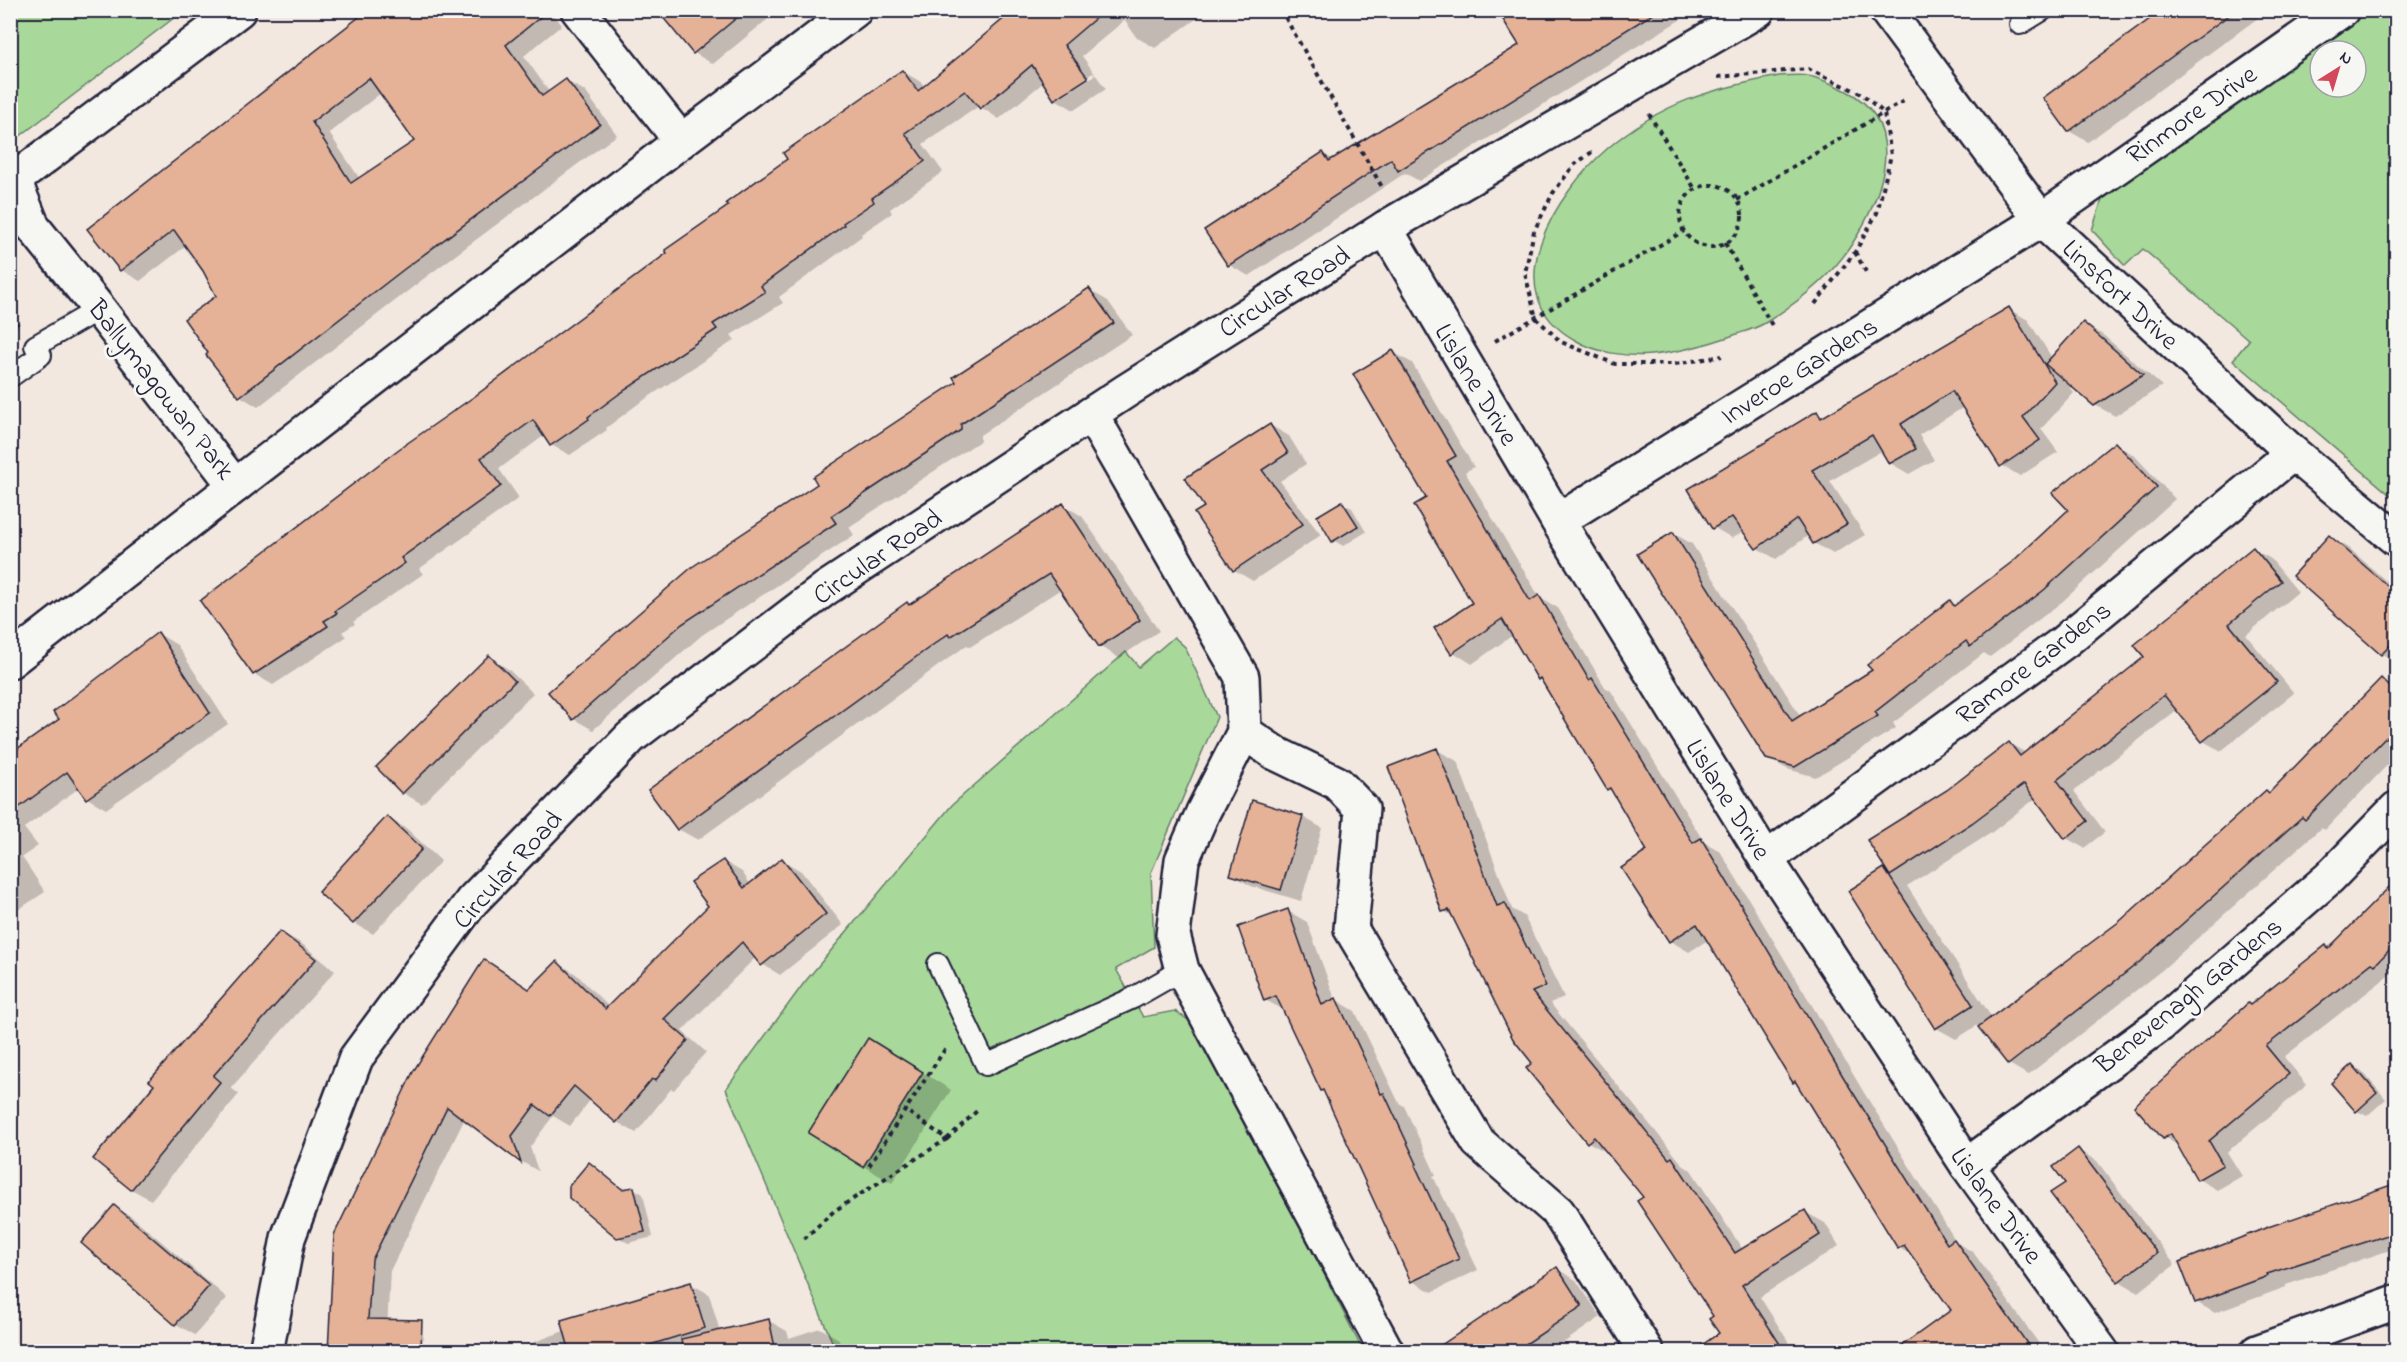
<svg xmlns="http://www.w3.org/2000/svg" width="2407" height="1362" font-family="'Indie Flower',sans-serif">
<rect width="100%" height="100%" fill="#f3e8e0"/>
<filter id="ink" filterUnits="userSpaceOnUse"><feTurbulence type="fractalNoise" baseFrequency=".0167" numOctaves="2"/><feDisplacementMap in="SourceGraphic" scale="12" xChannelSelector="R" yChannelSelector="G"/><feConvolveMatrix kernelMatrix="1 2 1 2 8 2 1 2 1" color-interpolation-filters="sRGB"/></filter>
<g filter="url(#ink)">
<!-- green -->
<g fill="#a8d99a" stroke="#657e6a" stroke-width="1.5" fill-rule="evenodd">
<path d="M11 10H183V11L11 143Z"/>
<path d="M2369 11H2396V500L2233 360 2249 340 2143 249 2125 266 2092 230 2103 197ZM2320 51H2356V87H2320Z"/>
<path d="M1779 76C1788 76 1799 74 1808 76 1821 78 1834 85 1845 90 1910 123 1883 196 1852 244 1832 276 1797 303 1765 323 1757 328 1746 331 1737 334 1709 344 1681 352 1651 355 1626 357 1597 353 1575 340 1491 293 1557 192 1608 148 1662 102 1711 89 1779 76Z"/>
<path d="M1174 637 1185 647 1217 717 1151 873 1154 947 1116 969 1143 1017 1175 1011 1194 1024 1210 1049 1363 1351H836L726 1089 804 983 952 805 1126 652 1139 667Z"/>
</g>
<!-- shadow -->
<g fill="#0003" fill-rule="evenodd">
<path d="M371 10H550L562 25 524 56 550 93 566 81 585 91 617 135 422 280 258 407 240 396 218 296 204 270 187 245 140 281 121 270ZM381 93 416 142 360 179 329 133Z"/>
<path d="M662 10H779L713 64 694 53Z"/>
<path d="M1023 10H1209L1155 48 1136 37 1125 20 1082 56 1106 89 1074 110 1055 99 1044 82 999 119 979 106 923 144 943 172 890 209 892 213 861 234 862 236 779 297 783 303 731 335 735 340 638 404 606 428 607 430 570 455 551 445 545 435 499 469 519 498 419 569 423 574 353 622 355 624 342 632 346 637 273 685 254 674 475 397 730 206 902 71 921 82 925 87ZM1093 73 1095 75 1061 97V93Z"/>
<path d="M1499 10H1696L1419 181 1405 173 1249 276 1229 265 1323 154 1334 160 1521 46Z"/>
<path d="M2166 10H2269L2088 142 2069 131Z"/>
<path d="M1089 290 1108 301 1132 335 980 435V441L849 527 854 535 702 635 593 730 574 719 819 484Z"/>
<path d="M2009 309 2028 320 2052 358 2083 323 2103 335 2162 386 2115 416 2095 405 2066 381 2074 393 2041 429 2058 452 2020 476 2001 465 1964 407 1919 435 1934 460 1909 474 1890 463 1883 450 1830 481 1865 535 1833 554 1814 543 1809 535 1776 559 1757 548 1744 531 1732 538 1713 527 1817 413 1825 418Z"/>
<path d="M1393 352 1412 363 1474 467 1465 472 1540 598 1558 608 1605 687 1611 691 1704 842 1720 851 1863 1091 1957 1243 1973 1252 2045 1352H1923L1953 1311 1915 1257 1899 1248 1799 1085 1794 1082 1708 940 1689 952 1670 941 1649 852 1614 792 1608 789 1544 682 1539 679 1513 635 1472 664 1453 652 1474 603 1428 498Z"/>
<path d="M1270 425 1289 436 1306 464 1280 481 1321 535 1253 581 1234 570 1206 507Z"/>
<path d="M2115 444 2134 455 2175 499 2063 601 1990 657 1984 653 1893 723 1896 728 1816 777 1787 769 1767 758 1673 533 1692 544 1801 717 1874 671 1950 601 1957 606 2013 563 2070 510Z"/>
<path d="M1342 503 1352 508 1366 532 1343 546 1333 540Z"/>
<path d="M1063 505 1082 516 1159 631 1119 658 1100 646 1061 589 970 647 967 645 698 840 678 829 910 606Z"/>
<path d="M2330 537 2349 548 2396 590V662L2382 654Z"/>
<path d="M2253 549 2271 559 2298 592 2246 635 2294 693 2221 751 2203 741 2178 709 2074 791 2105 832 2084 848 2066 838 2036 798 1991 833 1907 886 1992 1018 2121 922 2270 794 2381 680 2396 689V756L2325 830 2321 828 2162 970 2028 1075 2009 1064 1978 1025 1956 1039 1936 1028 1884 870 1890 873 1948 791 2009 743 2026 753 2146 657Z"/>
<path d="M159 634 177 645 228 724 106 809 87 798 79 788 24 828 38 846 22 857 45 892 10 915V756L61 719Z"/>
<path d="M489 657 508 669 533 693 422 804 403 793Z"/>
<path d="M1437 750 1457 761 1512 909 1524 916 1564 997 1550 1003 1684 1166 1691 1170 1743 1250 1805 1212 1825 1223 1839 1246 1760 1297 1795 1352H1723L1715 1317 1646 1197 1608 1153 1588 1142 1534 1063 1455 918 1444 911Z"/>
<path d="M1253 802 1303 817 1322 828 1301 901 1251 886 1232 875Z"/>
<path d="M388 818 407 829 441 861 373 934 354 923 320 892Z"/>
<path d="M782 860 801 871 843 925 780 975 762 964 756 957 682 1031 706 1052 674 1090 671 1089 636 1133 617 1122 591 1099 570 1126 553 1116 530 1147 538 1171 522 1162 465 1118 390 1271 386 1352H329L485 961 530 990 558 963 576 974 609 1007 710 906 723 861 742 872 751 885Z"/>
<path d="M2396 881V973L2395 975 2392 973 2284 1057 2307 1085 2227 1152 2242 1176 2217 1190 2198 1179 2179 1146 2164 1137 2251 1006 2351 928Z"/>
<path d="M1288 911 1307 922 1335 999 1355 1011 1399 1103 1404 1106 1436 1175 1433 1176 1478 1270 1432 1292 1412 1281 1326 1093 1322 1090 1284 1010 1265 1000Z"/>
<path d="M283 933 302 944 335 971 231 1088 239 1094 151 1200 131 1189 157 1085 151 1081Z"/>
<path d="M898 1057 951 1090 892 1183 863 1166Z"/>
<path d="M2353 1066 2362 1071 2386 1099 2367 1116 2357 1111Z"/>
<path d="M2078 1150 2097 1161 2175 1265 2138 1292 2119 1281 2067 1183Z"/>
<path d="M590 1164 624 1190 633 1188 643 1194 653 1237 628 1243 618 1237Z"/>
<path d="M2396 1184V1248L2286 1285V1287L2215 1313 2196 1302Z"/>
<path d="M114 1207 134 1218 227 1298 195 1335 176 1324Z"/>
<path d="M1557 1269 1576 1280 1601 1317 1550 1352H1445Z"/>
<path d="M691 1284 709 1294 722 1338 678 1352H519L518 1348Z"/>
<path d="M769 1321 787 1331 789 1338 820 1328 839 1339 842 1352H730Z"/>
<path d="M221 1349 226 1352H176V1351Z"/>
</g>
<!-- building -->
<g fill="#e5b298" stroke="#22223b" stroke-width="1.5" fill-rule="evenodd">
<path d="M368 10H549L506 45 542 96 566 79 600 124 403 270 239 397 206 355 208 353 184 319 216 296 203 271 174 230 120 271 87 229ZM369 78 414 141 351 183 312 122Z"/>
<path d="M657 10H746L693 54Z"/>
<path d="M1014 10H1105L1064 45 1088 78 1054 100 1032 65 980 109 965 91 905 133 925 161 872 198 874 202 843 223 844 225 761 286 765 292 713 324 717 329 619 394 588 417 589 419 550 446 533 420 481 458 501 486 401 558 405 563 335 611 337 613 324 621 328 626 253 675 200 601 399 449 475 396 667 253 665 250 728 206 726 203 787 159 783 153 902 70 918 91Z"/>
<path d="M1497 10H1659L1398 171 1391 159 1228 266 1204 230 1323 152 1329 161 1519 45Z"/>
<path d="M2162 10H2236L2068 132 2043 98Z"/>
<path d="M1089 288 1114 323 961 424V430L831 516 836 523 682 624 573 720 548 692 692 567 817 484 813 477 956 382 953 377Z"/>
<path d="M2009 307 2055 382 2023 417 2040 440 2000 467 1952 391 1901 424 1916 449 1889 464 1872 435 1812 470 1847 524 1813 544 1797 519 1756 549 1732 517 1712 529 1688 489 1817 411 1821 418Z"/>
<path d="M2083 322 2143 375 2094 406 2045 364Z"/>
<path d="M1393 350 1456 456 1447 461 1530 601 1539 595 1589 680 1592 678 1693 843 1701 838 1844 1078 1947 1244 1954 1239 2033 1352H1893L1951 1310 1904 1245 1898 1249 1795 1081 1793 1083 1697 924 1669 942 1621 868 1647 851 1610 788 1607 790 1540 678 1538 680 1502 619 1451 654 1434 628 1472 603 1414 505 1426 498 1353 374Z"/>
<path d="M1270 424 1288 453 1262 470 1303 524 1233 571 1194 513 1204 507 1185 478Z"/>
<path d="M2115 442 2157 487 2044 590 1970 647 1966 641 1875 712 1878 716 1795 767 1766 759 1637 554 1673 532 1792 721 1872 670 1867 665 1950 600 1954 606 2012 562 2068 510 2052 493Z"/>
<path d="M1342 501 1358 526 1332 542 1317 516Z"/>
<path d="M1063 503 1140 620 1099 647 1049 574 950 637 948 634 677 830 648 790 907 602 909 605Z"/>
<path d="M2329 535 2397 594V638L2381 655 2292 576Z"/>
<path d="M2253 547 2281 581 2229 624 2277 682 2202 742 2164 695 2057 780 2088 821 2065 839 2024 784 1972 823 1890 876 1867 840 1947 790 2009 742 2020 756 2144 657 2134 645Z"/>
<path d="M158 632 210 713 86 799 67 772 10 814V754L59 719 53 712Z"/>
<path d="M489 655 515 681 402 794 376 767Z"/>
<path d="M2381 678 2397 694V726L2305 820 2302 817 2142 960 2008 1065 1978 1027 2120 921 2266 790 2269 793Z"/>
<path d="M1437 748 1497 906 1505 903 1546 986 1532 992 1669 1159 1672 1157 1735 1253 1805 1210 1820 1235 1742 1285 1785 1352H1692L1719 1333 1709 1319 1713 1316 1637 1201 1643 1197 1594 1137 1587 1143 1526 1068 1532 1063 1513 1039 1449 910 1442 912 1388 767Z"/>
<path d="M1252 800 1303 816 1281 890 1230 875Z"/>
<path d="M387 816 422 849 353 924 318 892Z"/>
<path d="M782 858 826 914 761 966 742 942 664 1019 688 1040 655 1081 652 1079 616 1123 574 1086 550 1116 535 1105 512 1136 521 1163 447 1107 372 1260 368 1319 422 1320 421 1352H328L334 1235 414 1070 484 959 529 989 557 961 605 1009 708 906 690 882 723 860 744 888Z"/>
<path d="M1884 868 1973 1005 1935 1029 1848 891Z"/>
<path d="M2397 879V942L2375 965 2372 963 2266 1046 2289 1074 2209 1141 2223 1165 2197 1180 2171 1134 2163 1139 2134 1106 2248 1003 2250 1005 2326 945 2328 949Z"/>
<path d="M1288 909 1322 1005 1336 998 1381 1094 1384 1093 1417 1164 1415 1165 1459 1259 1411 1282 1323 1090 1321 1091 1276 996 1264 1001 1238 927Z"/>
<path d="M280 931 316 959 213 1076 220 1082 131 1190 93 1159 154 1085 149 1081Z"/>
<path d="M868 1038 923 1072 863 1167 808 1133Z"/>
<path d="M2352 1064 2377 1093 2356 1112 2331 1083Z"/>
<path d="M2078 1148 2157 1253 2118 1282 2050 1193 2065 1183 2053 1167Z"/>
<path d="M589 1162 622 1189 634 1187 645 1232 617 1238 569 1198V1186Z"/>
<path d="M2397 1183V1232L2267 1274 2268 1276 2195 1303 2179 1262 2268 1227Z"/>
<path d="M114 1205 209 1286 175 1325 81 1243Z"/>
<path d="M1557 1267 1582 1306 1514 1352H1431Z"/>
<path d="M691 1282 705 1328 627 1352H570L561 1320Z"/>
<path d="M769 1319 776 1352H683L681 1339Z"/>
</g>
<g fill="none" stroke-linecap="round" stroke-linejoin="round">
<!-- service casing -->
<g stroke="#22223b" stroke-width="24">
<g id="service">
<path d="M2020 24 2043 10"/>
<path d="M10 377 41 355 35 346 99 309"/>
<path d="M938 964 986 1065 1133 998 1182 970"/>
</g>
</g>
<!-- minor casing -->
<g stroke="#22223b" stroke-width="38">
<g id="minor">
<path d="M239 10 14 180 33 227 99 309 235 486 681 141 855 10"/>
<path d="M578 10 681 141"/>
<path d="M1886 10 2041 220 2293 453 2396 539"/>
<path d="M1385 228 1558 521 1766 859 1967 1165 2102 1352"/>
<path d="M1091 414 1242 677 1244 732 1203 812 1182 860 1173 935 1182 970 1387 1352"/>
<path d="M1558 521 2041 220 2342 10"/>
<path d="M10 661 235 486"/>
<path d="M1244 732 1275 753 1337 783 1362 809 1351 929 1478 1142 1558 1212 1647 1352"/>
<path d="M1766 859 2064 642 2293 453"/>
<path d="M1967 1165 2160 1025 2329 878 2396 809"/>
<path d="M2257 1352 2396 1302"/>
</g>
</g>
<!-- tertiary casing -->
<g stroke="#22223b" stroke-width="38">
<path id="tertiary" d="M266 1352 288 1238 356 1058 472 901 631 737 825 589 1126 391 1385 228 1758 10"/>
</g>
<!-- path -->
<g stroke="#22223b" stroke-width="4" stroke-dasharray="4.5 4.5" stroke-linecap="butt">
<path d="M1281 10 1382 187"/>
<path d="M1718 77 1808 69 1862 94 1884 113 1891 155 1877 213 1855 252 1815 304"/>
<path d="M1649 114 1695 189"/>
<path d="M1592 152 1574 165 1553 193 1534 231 1525 273 1536 318 1561 342 1615 364H1675L1722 356"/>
<circle cx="1711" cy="216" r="31"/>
<path d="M1737 200 1907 99"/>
<path d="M1725 243 1774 329"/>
<path d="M1855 252 1866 272"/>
<path d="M10 316 18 325"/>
<path d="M1495 341 1684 231"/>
<path d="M947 1139 979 1109"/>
<path d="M869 1166 945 1049"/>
<path d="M804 1239 834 1211 947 1139 905 1110"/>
</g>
<!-- service -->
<use href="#service" stroke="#f6f6f2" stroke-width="20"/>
<!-- minor -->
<use href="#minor" stroke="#f6f6f2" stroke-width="33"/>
<!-- tertiary -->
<use href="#tertiary" stroke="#f6f6f2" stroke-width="33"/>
</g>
</g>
<g text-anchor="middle" stroke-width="6" stroke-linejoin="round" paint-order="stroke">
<!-- street labels -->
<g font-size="27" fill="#22223b" stroke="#f6f6f2">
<text transform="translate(2191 114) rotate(-35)" y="9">Rinmore Drive</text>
<text transform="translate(1284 291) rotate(-32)" y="9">Circular Road</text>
<text transform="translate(2121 294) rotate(43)" y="9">Linsfort Drive</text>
<text transform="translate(1799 370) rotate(-32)" y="9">Inveroe Gardens</text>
<text transform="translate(1477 384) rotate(59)" y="9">Lislane Drive</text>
<text transform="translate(162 389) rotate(52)" y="9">Ballymagowan Park</text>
<text transform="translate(877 556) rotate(-34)" y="9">Circular Road</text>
<text transform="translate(2033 662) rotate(-37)" y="9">Ramore Gardens</text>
<text transform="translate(1729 799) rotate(58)" y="9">Lislane Drive</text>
<text transform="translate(507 869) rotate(-48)" y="9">Circular Road</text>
<text transform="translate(2188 995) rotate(-39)" y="9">Benevenagh Gardens</text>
<text transform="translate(1997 1205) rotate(54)" y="9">Lislane Drive</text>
</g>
</g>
<!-- margin -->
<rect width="2407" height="1362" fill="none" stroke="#f6f6f2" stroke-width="36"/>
<rect x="18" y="18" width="2371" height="1326" fill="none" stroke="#22223b" stroke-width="2" filter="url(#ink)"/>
<!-- north arrow -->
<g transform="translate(2338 69) rotate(37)"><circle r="28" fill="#f6f6f2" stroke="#a1a1a9" stroke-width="1.5"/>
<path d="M0-4.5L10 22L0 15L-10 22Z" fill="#d1495b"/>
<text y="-9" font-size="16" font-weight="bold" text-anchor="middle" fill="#22223b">N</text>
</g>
</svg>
